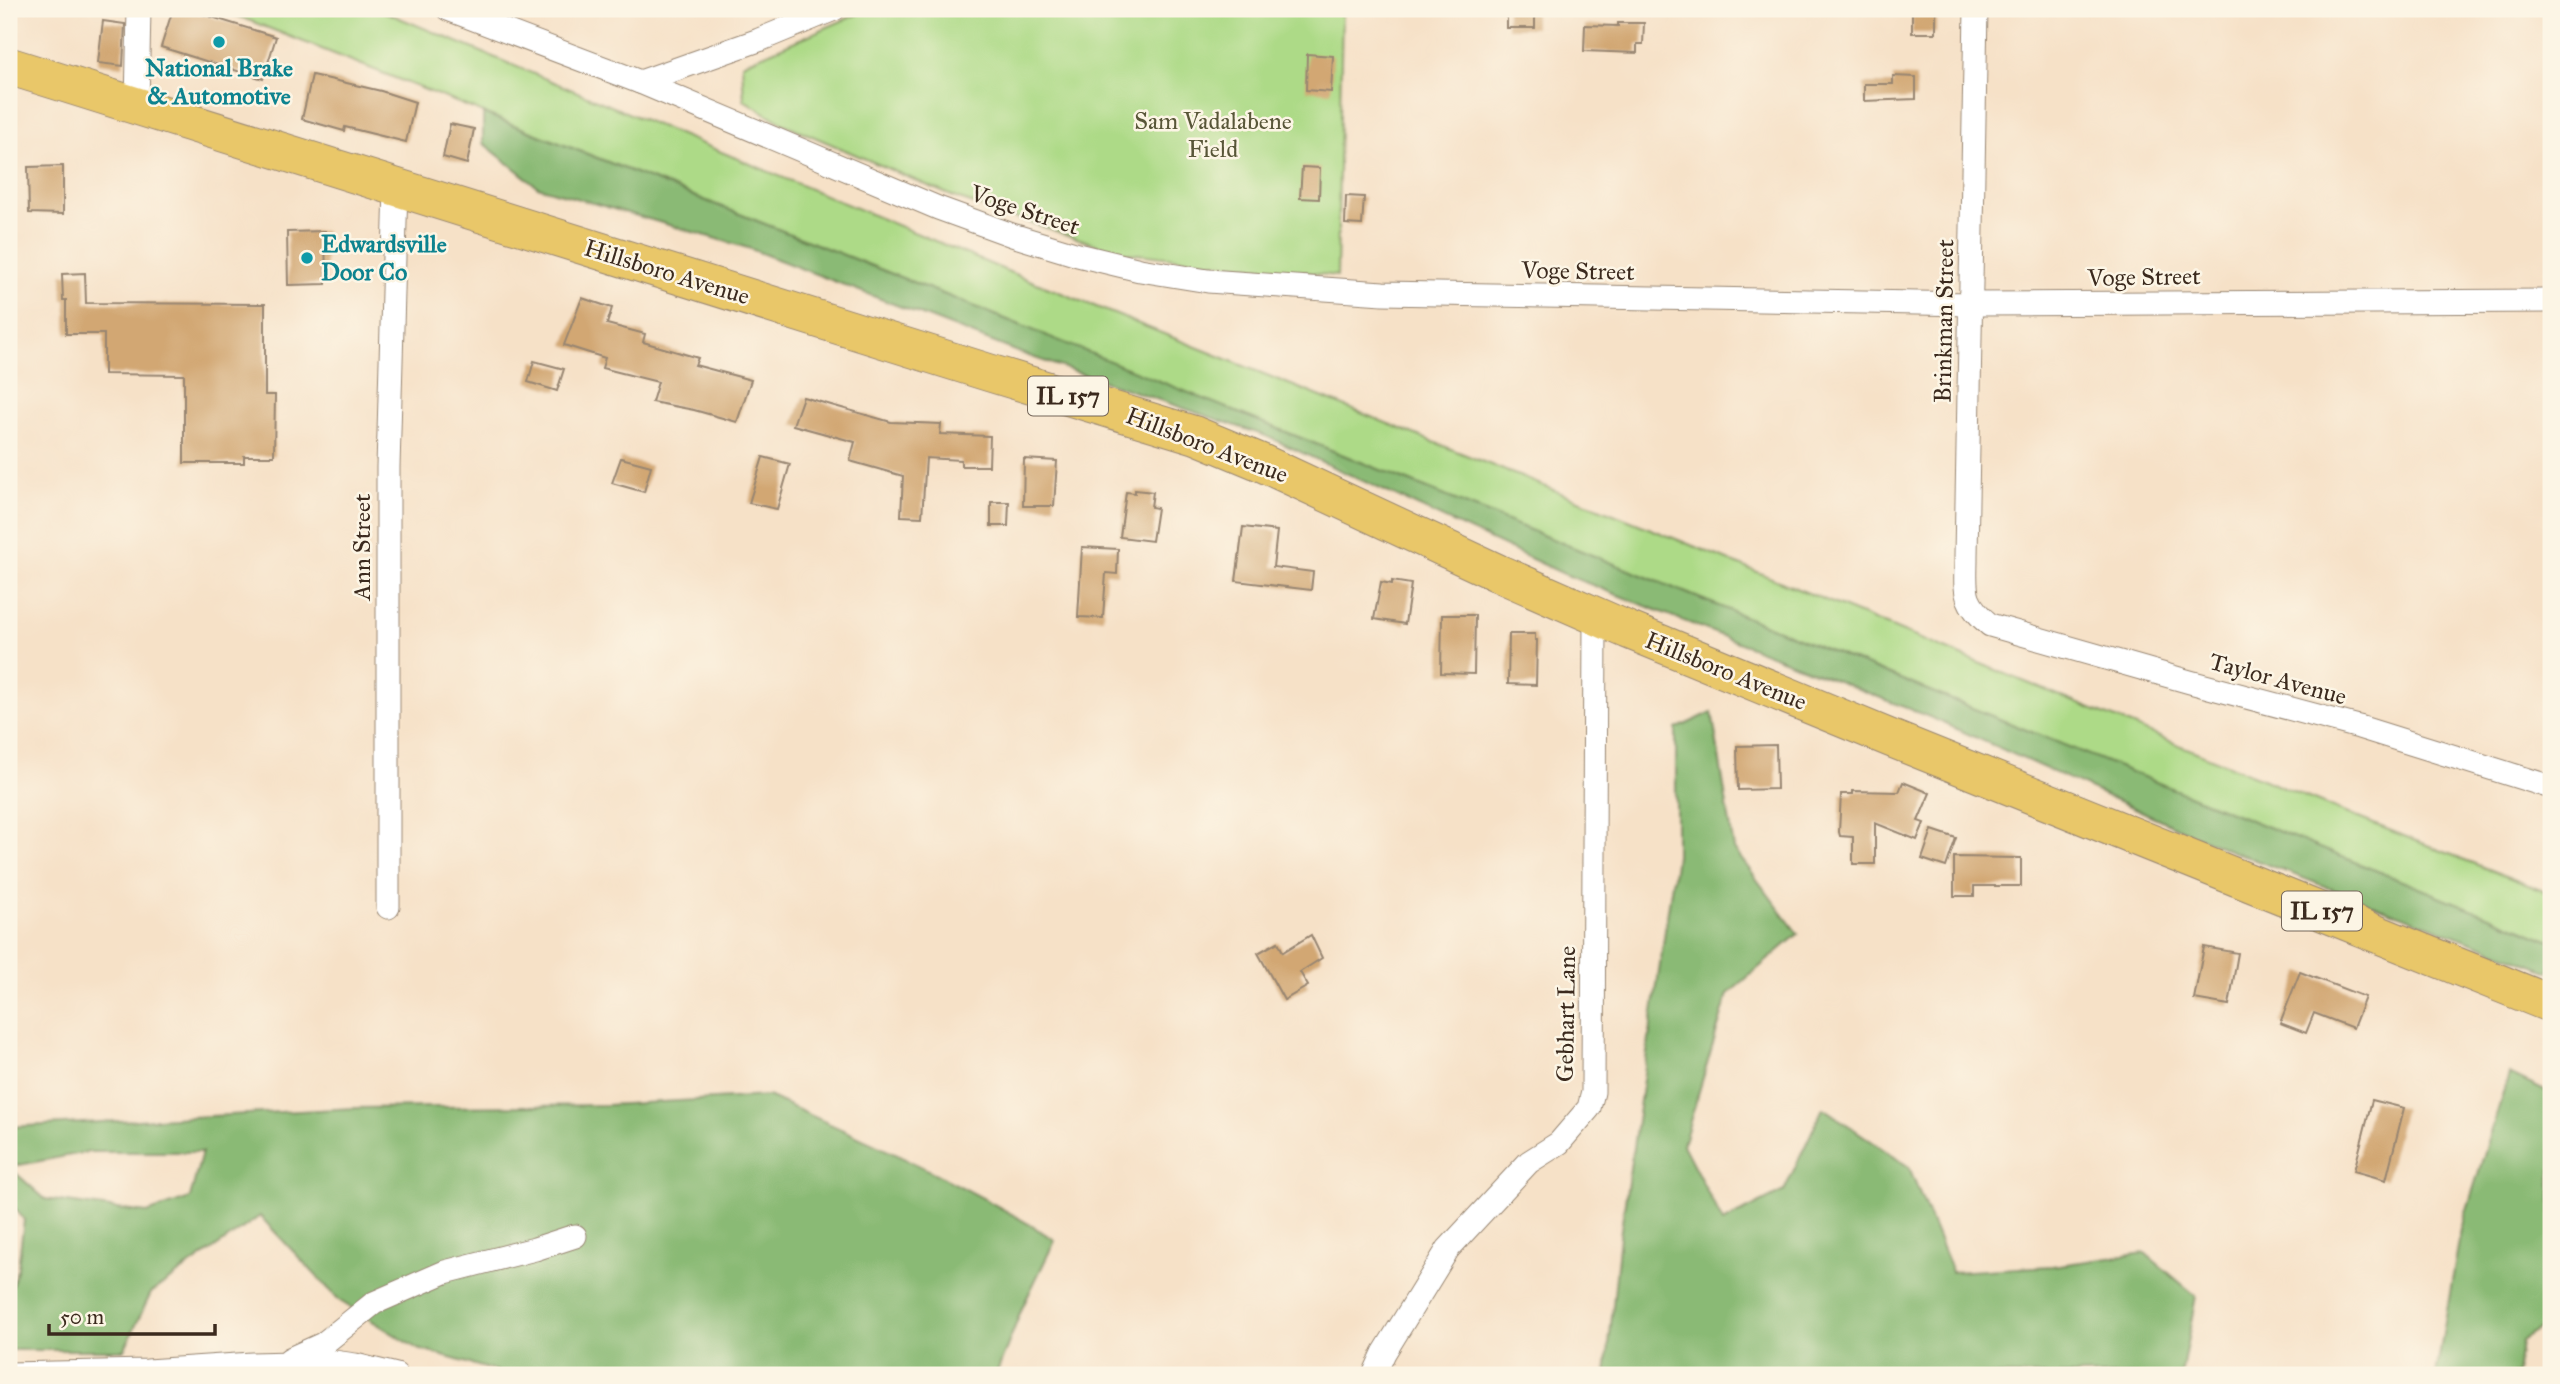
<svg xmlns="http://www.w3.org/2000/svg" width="2560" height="1384" font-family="'IM FELL Great Primer',serif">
<rect width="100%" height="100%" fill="#fcf5e5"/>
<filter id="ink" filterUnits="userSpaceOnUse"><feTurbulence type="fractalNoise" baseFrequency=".0143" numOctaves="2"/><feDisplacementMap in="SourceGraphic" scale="14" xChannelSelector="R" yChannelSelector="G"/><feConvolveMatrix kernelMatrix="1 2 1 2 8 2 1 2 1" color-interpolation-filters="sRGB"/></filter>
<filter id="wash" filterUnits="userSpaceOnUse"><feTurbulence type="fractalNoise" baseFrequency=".00686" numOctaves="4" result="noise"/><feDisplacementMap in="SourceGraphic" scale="28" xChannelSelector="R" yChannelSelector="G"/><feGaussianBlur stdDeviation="1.57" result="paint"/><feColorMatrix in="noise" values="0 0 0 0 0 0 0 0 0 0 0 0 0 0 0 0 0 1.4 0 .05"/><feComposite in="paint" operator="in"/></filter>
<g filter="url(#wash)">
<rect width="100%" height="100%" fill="#f6e1c7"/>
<!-- green -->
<g fill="#adda87" stroke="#748252" stroke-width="2">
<path d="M220 9H378L1019 276 1686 543 2333 808 2551 894V941L953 298Z"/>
<path d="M869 9H1342L1337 276 1119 252 959 199 782 123 744 100 742 64Z"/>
</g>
<!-- forest -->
<g fill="#8aba74" stroke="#627249" stroke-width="2" fill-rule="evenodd">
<path d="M483 113 953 298 2551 941V972L2226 849 1932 718 1564 574 1266 436 1026 355 748 248 538 187 483 143Z"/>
<path d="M1712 712 1734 849 1798 934 1728 994 1683 1145 1723 1222 1784 1191 1823 1108 1909 1167 1952 1272 2052 1266 2145 1253 2196 1296 2181 1375H1606L1620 1236 1676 856V729Z"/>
<path d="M2509 1074 2551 1094V1322L2521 1341 2517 1375H2436L2461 1229Z"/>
<path d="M768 1096C865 1140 965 1183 1055 1240L1023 1306 996 1375H510L418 1349 340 1301 260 1216 151 1293 124 1350H9V1296L18 1267 24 1220 9 1200V1127L355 1108 607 1105ZM87 1152H202L190 1198 147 1213 45 1199 9 1167Z"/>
</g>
<g id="blocks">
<!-- building -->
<g fill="#d2a773">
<path d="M173 9H186L276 37 263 79 161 47Z"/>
<rect x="1507" y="9" width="28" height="19"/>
<rect x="1912" y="9" width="24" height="24"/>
<path d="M103 21 125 24 123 66 98 63Z"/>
<path d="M1618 23H1644L1643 44H1637V53L1584 51 1585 25 1618 26Z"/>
<path d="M1307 54 1333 56 1331 92 1306 90Z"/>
<path d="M312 75 381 91 415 102 406 142 345 127 344 131 302 119Z"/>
<path d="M1893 76 1916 77V99L1864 101V84H1893Z"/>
<path d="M450 124 474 129 467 164 443 157Z"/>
<path d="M63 166V214L29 213 28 167Z"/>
<path d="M1302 167 1320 168 1319 199 1300 198Z"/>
<path d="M1346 196 1364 197 1362 225 1345 224Z"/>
<path d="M325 231 326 284 288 285 287 232Z"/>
<path d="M85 273 86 303 265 304V395H275L274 456H244V463H184V375L104 374V334H66V300H63L62 274Z"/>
<path d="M582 298 612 308 607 324 645 334 643 342 698 358 695 365 751 380 737 422 694 410 652 402 658 382 602 368 605 358 564 345Z"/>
<path d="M534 361 564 369 557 391 528 382Z"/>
<path d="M803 397 891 422 941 424 940 434 990 436 989 466H961V460L926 458 922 517 901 516 903 476 850 461 855 442 793 425Z"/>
<path d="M763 457 790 464 777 509 749 503Z"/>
<path d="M621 458 651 466 644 492 612 483Z"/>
<path d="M1024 459 1057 461 1054 506H1023Z"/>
<path d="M1135 490 1153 492 1151 507 1157 508 1152 541 1120 537 1126 492 1135 493Z"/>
<path d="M991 502H1009L1008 526H991Z"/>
<path d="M1243 527 1277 531 1273 567 1313 572 1311 590 1236 581Z"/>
<path d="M1082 547 1118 549 1117 574 1106 573 1103 618 1078 617Z"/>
<path d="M1392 581 1411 584 1405 624 1374 619 1381 582 1392 584Z"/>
<path d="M1442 615H1475L1474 674 1441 673Z"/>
<path d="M1509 634H1535V640H1537L1536 685 1508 684Z"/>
<path d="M1776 745 1777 789 1738 790 1737 746Z"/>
<path d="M1903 782 1930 793 1918 821 1924 823 1917 840 1875 823V864H1853V837L1840 836 1839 832 1841 794H1853V791L1899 792Z"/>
<path d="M1932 830 1956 838 1946 867 1922 859Z"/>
<path d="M1954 857 2021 858V886H1974V896H1954Z"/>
<path d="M1311 935 1322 958 1300 972 1308 986 1284 1000 1258 953 1278 942 1283 952Z"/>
<path d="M2204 947 2238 953 2229 1005 2194 999Z"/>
<path d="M2300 972 2365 997 2353 1028 2314 1013 2306 1033 2280 1023Z"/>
<path d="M2372 1100 2404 1108 2386 1180 2354 1171Z"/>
</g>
</g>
</g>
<g filter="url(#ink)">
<use href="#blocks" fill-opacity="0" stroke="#988672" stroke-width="2"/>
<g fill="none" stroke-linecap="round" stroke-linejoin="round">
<!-- street casing -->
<g stroke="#988672" stroke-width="25">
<g id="street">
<path d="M448 9 640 82 759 40 834 9"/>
<path d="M1976 9 1966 556C1966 591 1961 601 1990 625L2190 682 2359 727 2551 787"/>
<path d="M640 82 938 208 1012 235 1078 255 1140 270 1208 281 1383 293 1971 304 2551 301"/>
<path d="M137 105 139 9"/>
<path d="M388 907V467L396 187"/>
<path d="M290 1359 323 1344 374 1303 445 1272 535 1249 575 1236"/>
<path d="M9 1374 147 1371 252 1364 334 1362 355 1365 396 1375"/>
<path d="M1374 1375 1384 1353 1448 1249 1529 1162 1559 1143 1589 1108 1593 1092 1595 616"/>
</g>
</g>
<!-- primary casing -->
<g stroke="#988672" stroke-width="39">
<path id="primary" d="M9 66 987 372 1195 435 1260 462 1498 573 1628 630 1890 738 2551 1004"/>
</g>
<!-- street -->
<use href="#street" stroke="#fff" stroke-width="23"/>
<!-- primary -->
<use href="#primary" stroke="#e9c769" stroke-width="37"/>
</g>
</g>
<!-- markers -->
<g fill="#0f9aa8" stroke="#fcf5e5" stroke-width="2.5">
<circle cx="219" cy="42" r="7"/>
<circle cx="307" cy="258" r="7"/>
</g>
<g text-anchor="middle" stroke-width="5" stroke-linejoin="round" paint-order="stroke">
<!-- shield labels -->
<g fill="#fcf5e5" stroke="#75675a" stroke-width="2">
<rect x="1028" y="376.5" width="80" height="39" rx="5"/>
<rect x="2282" y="891.5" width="80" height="39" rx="5"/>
</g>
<g font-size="23" font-weight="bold" fill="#3b2a1e">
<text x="1068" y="404">IL 157</text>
<text x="2322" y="919">IL 157</text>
</g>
<!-- culture labels -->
<g font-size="24" font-weight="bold" fill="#0d838f" stroke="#fcf5e5">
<text x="219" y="76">National Brake<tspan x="219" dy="28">&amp; Automotive</tspan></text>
<text x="321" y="252" text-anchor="start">Edwardsville<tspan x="321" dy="28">Door Co</tspan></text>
</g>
<!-- park labels -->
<g font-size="24" fill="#585638" stroke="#fcf5e5">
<text x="1213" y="129">Sam Vadalabene<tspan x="1213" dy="28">Field</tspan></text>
</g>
<!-- street labels -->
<g font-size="24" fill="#3b2a1e" stroke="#fcf5e5">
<text transform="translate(1025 210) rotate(18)" y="8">Voge Street</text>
<text transform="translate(1578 271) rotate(1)" y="8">Voge Street</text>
<text transform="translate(667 272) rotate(17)" y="8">Hillsboro Avenue</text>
<text transform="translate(2144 277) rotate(-1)" y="8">Voge Street</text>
<text transform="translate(1944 321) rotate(-89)" y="8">Brinkman Street</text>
<text transform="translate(1207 445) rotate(21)" y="8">Hillsboro Avenue</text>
<text transform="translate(362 547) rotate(-90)" y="8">Ann Street</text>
<text transform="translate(1726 671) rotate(22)" y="8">Hillsboro Avenue</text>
<text transform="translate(2278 679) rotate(15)" y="8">Taylor Avenue</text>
<text transform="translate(1566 1014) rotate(-89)" y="8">Gebhart Lane</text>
</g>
</g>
<!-- margin -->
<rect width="2560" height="1384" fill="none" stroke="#fcf5e5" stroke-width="35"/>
<!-- scale -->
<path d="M49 1324v10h166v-10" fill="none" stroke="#3b2a1e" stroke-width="3.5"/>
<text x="60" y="1324" font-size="21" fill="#3b2a1e" stroke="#fcf5e5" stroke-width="5" paint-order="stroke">50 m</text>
</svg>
